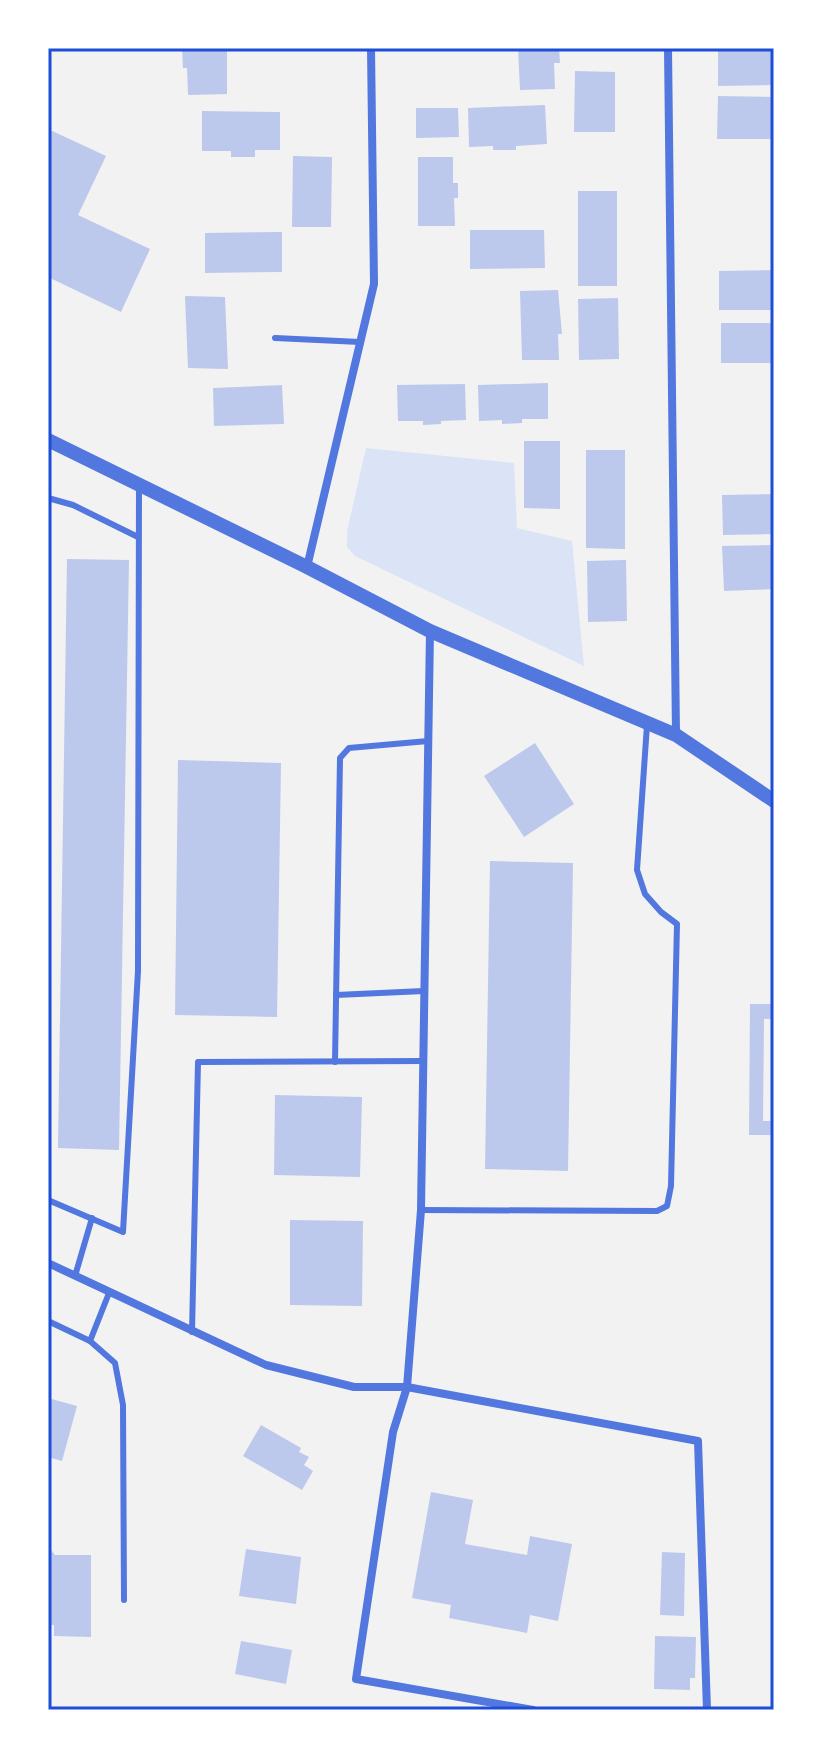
<svg xmlns="http://www.w3.org/2000/svg" width="822" height="1758" font-family="'Exo 2',sans-serif">
<rect width="100%" height="100%" fill="#f2f2f2"/>
<!-- green -->
<path fill="#dbe4f7" d="M366 448 514 463 517 528 572 541 584 666 355 556 347 547V531Z"/>
<!-- building -->
<g fill="#bdc9ec">
<path d="M182 48H227V94L188 95 187 68H183Z"/>
<path d="M518 48H559L560 63H554L555 89 520 90Z"/>
<path d="M718 48H774V85L718 86Z"/>
<path d="M575 71 615 72V132H574Z"/>
<path d="M718 96 774 97V139H717Z"/>
<path d="M545 105 547 144 516 146V150H493V146L469 147 468 108Z"/>
<path d="M416 108H458L459 137 416 138Z"/>
<path d="M202 111 280 112V150H255V157H231V151H202Z"/>
<path d="M48 129 106 156 78 215 150 249 121 312 48 277Z"/>
<path d="M293 156 332 157 331 227H292Z"/>
<path d="M418 157H453V183H458V198H454L455 226H418Z"/>
<rect x="578" y="191" width="39" height="95"/>
<path d="M470 230H544L545 268 470 269Z"/>
<path d="M282 232V272L205 273V233Z"/>
<path d="M774 270V310H719V271Z"/>
<path d="M558 290 562 334H558L559 360H522L520 291Z"/>
<path d="M185 296 225 297 228 369 188 368Z"/>
<path d="M618 298 619 359 579 360 578 299Z"/>
<rect x="721" y="323" width="53" height="40"/>
<path d="M548 383V419H522V423L502 424V420L479 421 478 385Z"/>
<path d="M465 384 466 420 441 421V424L423 425V421H398L397 385Z"/>
<path d="M282 385 284 424 214 426 213 388Z"/>
<path d="M524 441H560V509L524 508Z"/>
<path d="M586 450H625V549L586 548Z"/>
<path d="M774 494V534L723 535 722 495Z"/>
<path d="M774 545V589L724 591 722 546Z"/>
<path d="M67 559 129 560 119 1150 58 1148Z"/>
<path d="M626 560 627 621 588 622 587 561Z"/>
<path d="M535 743 574 804 524 837 484 776Z"/>
<path d="M178 760 281 763 277 1017 175 1015Z"/>
<path d="M490 861 573 863 568 1171 485 1169Z"/>
<path d="M750 1004H774V1019H764L763 1121H774V1135H749Z"/>
<path d="M275 1095 362 1097 360 1177 274 1175Z"/>
<path d="M290 1220 363 1221 362 1306 290 1305Z"/>
<path d="M48 1398 77 1406 62 1461 48 1457Z"/>
<path d="M261 1425 301 1448 299 1452 309 1457 304 1465 313 1471 302 1490 243 1456Z"/>
<path d="M431 1492 473 1500 465 1544 527 1555 530 1536 572 1544 558 1621 530 1615 527 1633 449 1618 451 1605 412 1598Z"/>
<path d="M246 1549 301 1557 296 1604 239 1596Z"/>
<path d="M48 1550H51L55 1555H91V1637L54 1636V1625H48Z"/>
<path d="M662 1552 685 1553 684 1616 660 1615Z"/>
<path d="M655 1636 696 1637 695 1678H690V1690L654 1689Z"/>
<path d="M241 1641 292 1650 286 1684 235 1674Z"/>
</g>
<g fill="none" stroke-linecap="round" stroke-linejoin="round">
<!-- service -->
<g stroke="#5277de" stroke-width="6">
<path d="M275 338 360 342"/>
<path d="M48 498 73 505 138 537"/>
<path d="M336 995 424 991"/>
<path d="M335 1062 340 758 349 748 428 741"/>
<path d="M48 1200 123 1232 138 971 139 485"/>
<path d="M421 1210 657 1211 667 1206 671 1186 677 924 661 912 645 894 637 870 647 725"/>
<path d="M75 1276 92 1218"/>
<path d="M48 1321 90 1341 109 1293"/>
<path d="M192 1332 198 1062 423 1061"/>
<path d="M90 1341 115 1363 123 1405 124 1600"/>
</g>
<!-- minor -->
<g stroke="#5277de" stroke-width="8">
<path d="M668 48 676 735"/>
<path d="M307 567 374 284 371 48"/>
<path d="M430 631 421 1210 407 1387 393 1432 356 1679 533 1710"/>
<path d="M48 1263 266 1365 354 1387H407L698 1441 707 1710"/>
</g>
<!-- tertiary -->
<path stroke="#5277de" stroke-width="14" d="M48 440 307 567 430 631 676 735 774 801"/>
</g>
<!-- border -->
<rect width="822" height="1758" fill="none" stroke="#ffffff" stroke-width="100"/>
<rect x="50" y="50" width="722" height="1658" fill="none" stroke="#1d4ed8" stroke-width="3"/>
</svg>
